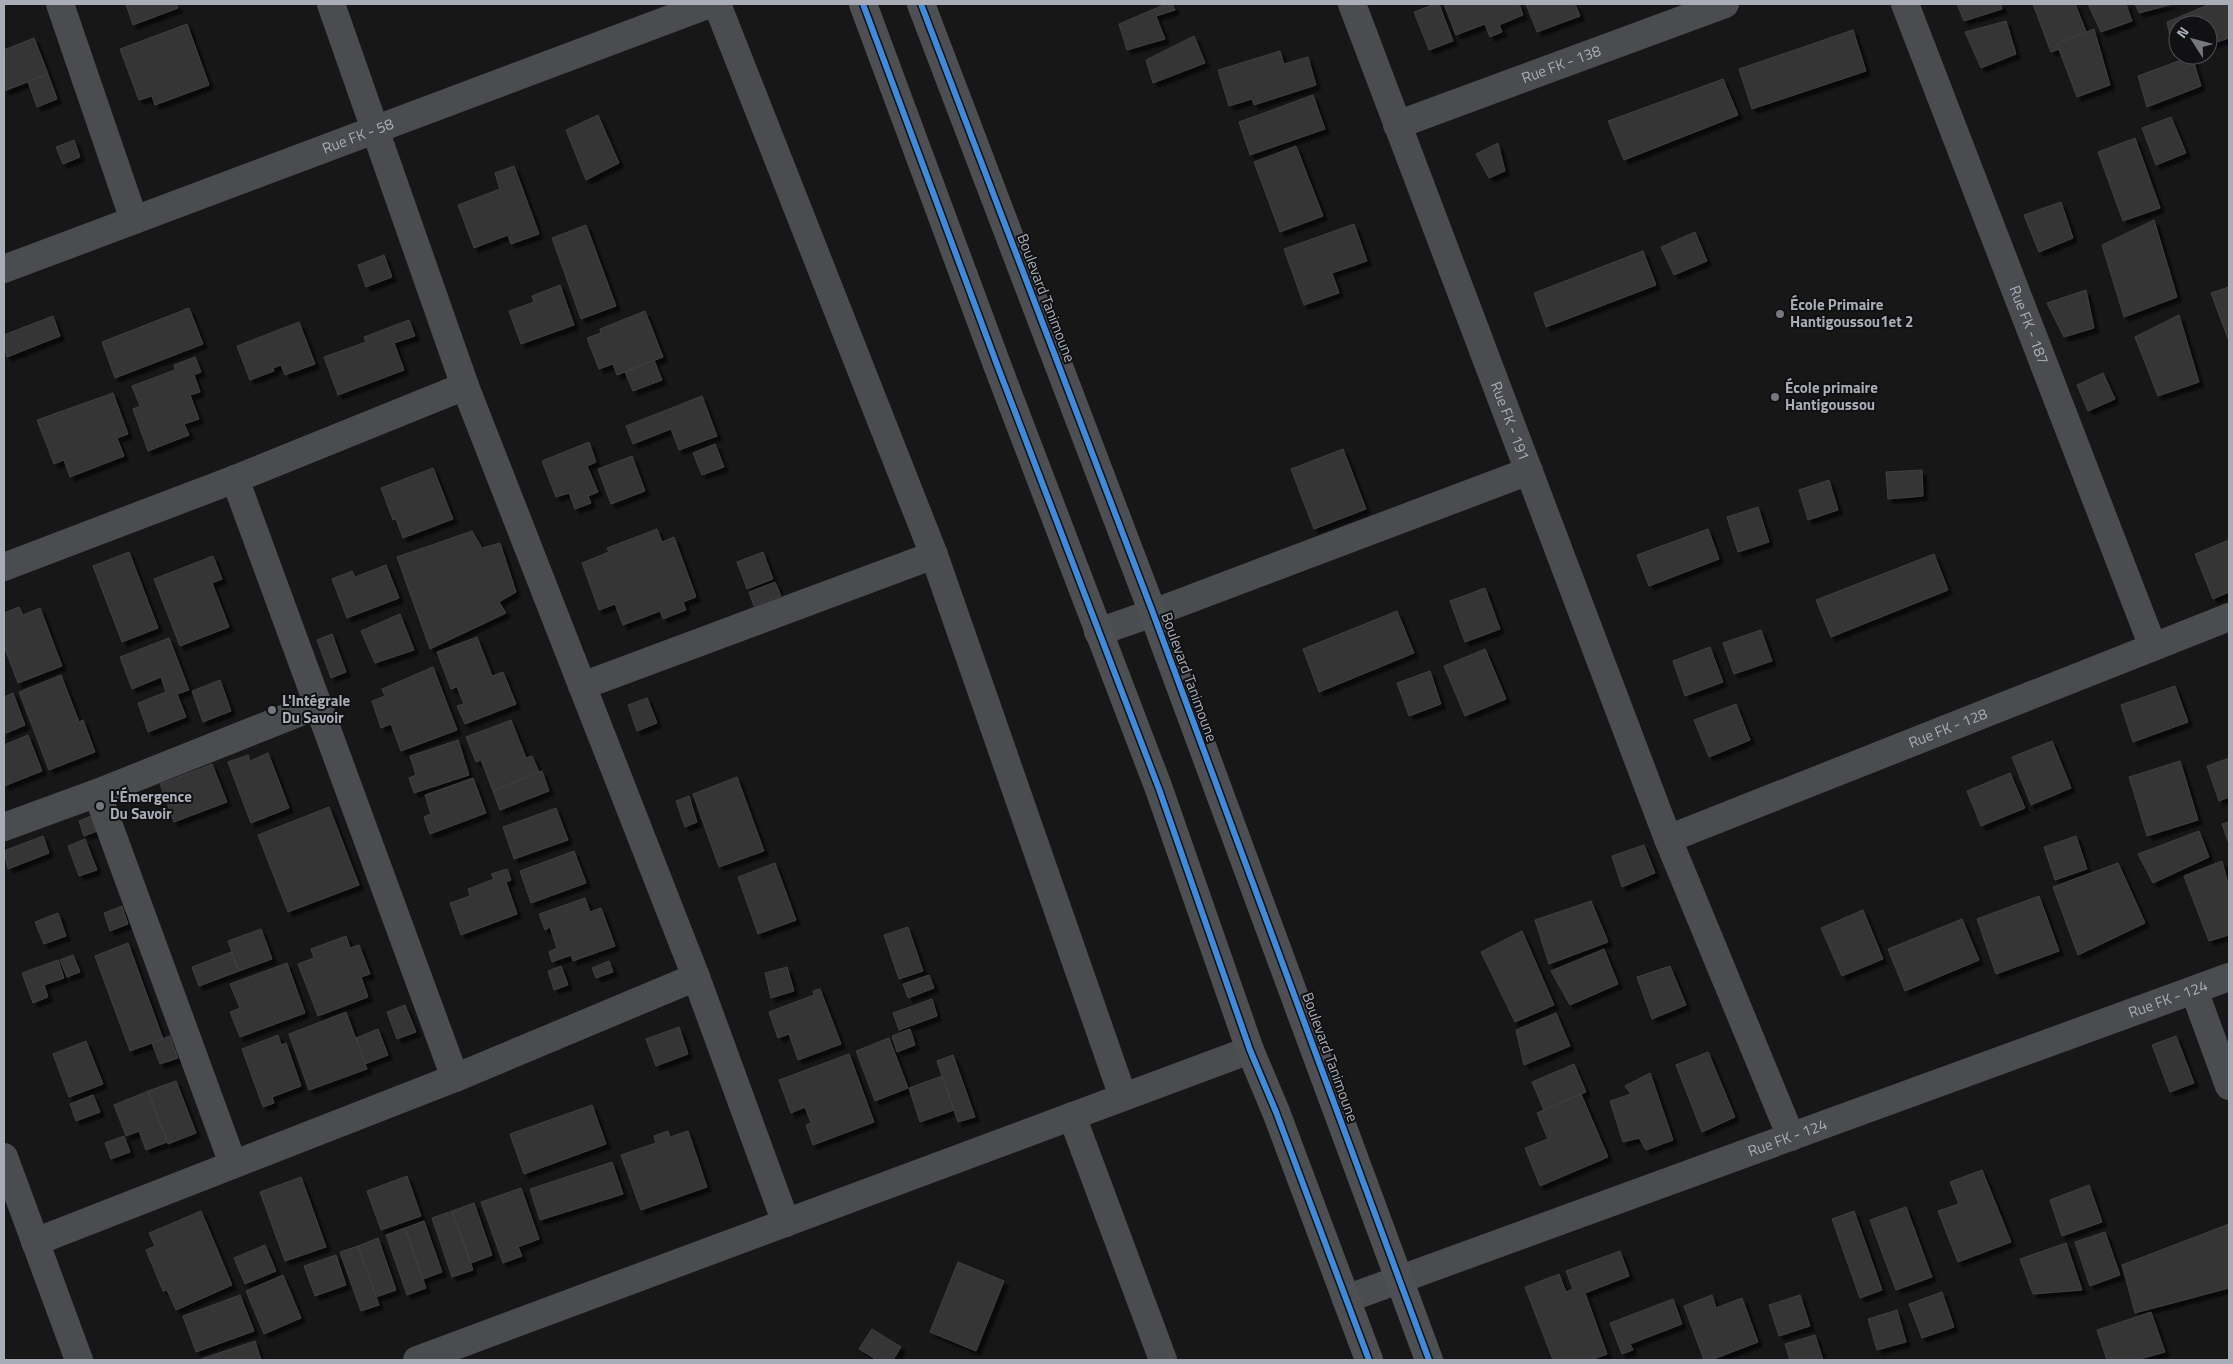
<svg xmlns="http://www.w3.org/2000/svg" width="2233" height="1364" font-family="'Titillium Web',sans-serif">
<defs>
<filter id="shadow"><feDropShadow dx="4.5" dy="4.5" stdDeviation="1" flood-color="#0009"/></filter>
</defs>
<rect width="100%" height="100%" fill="#171717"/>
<!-- building -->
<g fill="#353536" stroke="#3f4043" filter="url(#shadow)">
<path d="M126 4H176L178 8 133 25Z"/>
<path d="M1166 4H1172L1175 10 1156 16 1165 39 1127 50 1119 24Z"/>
<path d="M1435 4H1439L1453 41 1429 50 1414 12Z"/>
<path d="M1444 4H1519L1523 15 1499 25 1502 32 1490 37 1485 24 1456 35Z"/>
<path d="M1526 4H1575L1580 16 1537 32Z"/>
<path d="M1957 4H2001L2002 9 1964 21Z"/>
<path d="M2033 4H2075L2089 39 2051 52Z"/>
<path d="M2088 4H2126L2132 21 2101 32Z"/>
<path d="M2135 4H2173L2139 13Z"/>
<path d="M2210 4H2229V38L2208 45V25H2178V55L2174 56 2167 22Z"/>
<path d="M2006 21 2016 54 1981 68 1965 32Z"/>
<path d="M187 24 209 85 155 105 152 96 139 100 120 49Z"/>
<path d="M2094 29 2110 85 2077 97 2057 44Z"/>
<path d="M1853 30 1866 71 1752 109 1739 69Z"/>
<path d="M1194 36 1205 63 1153 83 1146 60Z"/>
<path d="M34 38 48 74 4 91V50Z"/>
<path d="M1280 51 1284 64 1308 57 1316 85 1254 105 1252 99 1229 106 1218 70Z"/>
<path d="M2192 56 2201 86 2147 107 2138 76Z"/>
<path d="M48 74 57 99 37 107 28 82Z"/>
<path d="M1723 79 1738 115 1624 160 1608 121Z"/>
<path d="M1313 95 1325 129 1250 155 1239 122Z"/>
<path d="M598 115 619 163 586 180 566 130Z"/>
<path d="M2171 117 2186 153 2156 165 2142 128Z"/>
<path d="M2135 138 2160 208 2123 221 2098 152Z"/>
<path d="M74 140 80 157 63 164 56 147Z"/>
<path d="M1498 143 1505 171 1489 178 1476 154Z"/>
<path d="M1296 146 1323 216 1280 232 1254 162Z"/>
<path d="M514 166 539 234 511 244 508 235 474 248 458 205 500 189 495 173Z"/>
<path d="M2061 202 2073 238 2039 252 2024 215Z"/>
<path d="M2154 220 2177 297 2124 317 2102 245Z"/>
<path d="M1354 224 1367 261 1332 273 1339 293 1304 305 1284 249Z"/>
<path d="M586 225 616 306 581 319 552 238Z"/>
<path d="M1695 232 1707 261 1674 275 1661 247Z"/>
<path d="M1643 251 1656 285 1546 327 1534 293Z"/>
<path d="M384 255 392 277 366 287 358 265Z"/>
<path d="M560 285 574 325 521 344 509 311 534 302 532 296Z"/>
<path d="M2229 287V341L2211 293Z"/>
<path d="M2086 290 2094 328 2064 337 2047 303Z"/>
<path d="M189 308 203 344 115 378 102 342Z"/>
<path d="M645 311 663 357 617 375 613 364 599 369 587 338 601 333 600 329Z"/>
<path d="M2179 315 2199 382 2158 396 2135 337Z"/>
<path d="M53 316 60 336 7 357 4 347V335Z"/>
<path d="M409 320 415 336 394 343 404 370 338 395 324 357 366 342 364 337Z"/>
<path d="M299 322 315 364 285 375 281 365 273 368 274 371 250 380 237 346Z"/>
<path d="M195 357 201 372 194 375 200 392 190 395 199 419 184 424 189 435 148 451 133 409 140 406 132 386 175 370 174 365Z"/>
<path d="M654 360 662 380 633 391 625 372Z"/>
<path d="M2103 373 2115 399 2088 411 2077 385Z"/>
<path d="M113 393 128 434 117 438 124 456 70 477 64 460 54 464 37 420Z"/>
<path d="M702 396 717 436 679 450 671 429 633 444 626 426Z"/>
<path d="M589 442 596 462 587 466 598 492 588 496 591 503 575 509 569 493 556 497 542 461Z"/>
<path d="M715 444 724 467 702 475 693 453Z"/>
<path d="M1343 449 1366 509 1314 529 1291 469Z"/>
<path d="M632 456 645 491 611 504 598 469Z"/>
<path d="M433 468 453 519 403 538 396 519 393 520 381 488Z"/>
<path d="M1922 470 1923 496 1888 499 1886 472Z"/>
<path d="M1829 480 1838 510 1808 520 1799 490Z"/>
<path d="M1758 507 1769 542 1738 552 1727 517Z"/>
<path d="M657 529 662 542 674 537 696 597 683 602 686 610 663 619 660 611 623 625 615 604 599 610 582 563 609 552 607 548Z"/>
<path d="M1708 529 1719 559 1649 586 1637 555Z"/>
<path d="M472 531 482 548 500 543 516 592 499 602 506 613 430 649 397 557Z"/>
<path d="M2229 540V592L2213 599 2195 554Z"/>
<path d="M129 552 158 628 122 642 93 566Z"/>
<path d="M763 552 773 579 747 589 737 562Z"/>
<path d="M1934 554 1948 590 1831 637 1816 600Z"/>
<path d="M213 556 222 579 212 583 229 627 180 646 154 579Z"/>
<path d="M386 565 399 598 347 618 332 579 352 571 355 577Z"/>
<path d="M775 582 781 596 754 606 749 592Z"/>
<path d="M1485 588 1500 629 1465 642 1450 601Z"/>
<path d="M19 607 23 615 40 608 62 666 18 683 4 646V613Z"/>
<path d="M1397 611 1414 653 1319 692 1303 649Z"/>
<path d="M400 614 414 650 375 663 361 631Z"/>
<path d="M1761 630 1772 661 1734 674 1723 643Z"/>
<path d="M332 634 346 672 331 678 317 640Z"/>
<path d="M477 637 492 676 503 672 516 704 465 724 457 706 464 704 457 687 451 689 437 652Z"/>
<path d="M169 638 189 690 177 694 186 717 148 732 138 703 166 692 161 677 132 689 120 657Z"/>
<path d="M1710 647 1723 682 1685 696 1673 661Z"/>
<path d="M1485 649 1506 699 1465 716 1444 666Z"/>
<path d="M433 667 457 730 401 751 391 724 381 728 372 701 385 696 382 689Z"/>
<path d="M1430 671 1441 704 1409 716 1397 683Z"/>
<path d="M61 675 79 722 83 720 95 752 49 770 19 692Z"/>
<path d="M220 680 231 711 203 722 192 691Z"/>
<path d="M2175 686 2188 722 2133 742 2121 705Z"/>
<path d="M13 693 25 725 4 734V697Z"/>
<path d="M647 698 657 723 637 731 628 705Z"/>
<path d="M1736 704 1750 740 1709 757 1694 720Z"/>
<path d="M511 720 526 758 532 756 539 772 493 791 481 760 476 762 466 737Z"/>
<path d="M28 735 42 771 4 786V745Z"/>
<path d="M458 740 469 775 414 793 409 778 416 775 410 756Z"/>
<path d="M2052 741 2071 788 2031 805 2012 757Z"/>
<path d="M268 753 289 808 251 823 228 762 248 755 250 761Z"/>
<path d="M2229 758V797L2219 801 2207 766Z"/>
<path d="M2180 761 2198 820 2147 836 2129 777Z"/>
<path d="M212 764 227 802 174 822 160 784Z"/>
<path d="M542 771 549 791 500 810 493 791Z"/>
<path d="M2010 773 2025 808 1981 826 1967 791Z"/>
<path d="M737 777 764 851 719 867 693 794Z"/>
<path d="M473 778 486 813 430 834 424 817 431 814 425 795Z"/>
<path d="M689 796 697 822 685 827 676 801Z"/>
<path d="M329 807 359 885 288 912 258 835Z"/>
<path d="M556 808 568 840 514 859 503 827Z"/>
<path d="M94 815 100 830 84 836 79 821Z"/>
<path d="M2229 822V844L2222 824Z"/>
<path d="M2199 831 2209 857 2153 883 2138 854Z"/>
<path d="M43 836 49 853 8 869 4 851Z"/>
<path d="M2076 836 2087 869 2055 880 2044 847Z"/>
<path d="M85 839 97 870 79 876 68 846Z"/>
<path d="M1644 845 1655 873 1622 887 1612 856Z"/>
<path d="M574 851 586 883 531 903 520 871Z"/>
<path d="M2222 861 2229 888V935L2209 941 2184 876Z"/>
<path d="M775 863 796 920 758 934 738 877Z"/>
<path d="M2118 863 2145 923 2078 955 2053 887Z"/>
<path d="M507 869 511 880 506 882 517 914 461 935 450 903 470 896 468 889 494 879 491 874Z"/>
<path d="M2039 896 2059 951 1996 974 1977 919Z"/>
<path d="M585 898 590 912 601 908 615 946 573 961 571 955 552 962 549 952 557 948 550 927 545 930 539 914Z"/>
<path d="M1591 901 1608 942 1549 964 1535 920Z"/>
<path d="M122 906 128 924 110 931 104 913Z"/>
<path d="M1863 910 1883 959 1842 976 1821 928Z"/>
<path d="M58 913 66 936 44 944 35 922Z"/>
<path d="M1962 919 1979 960 1905 991 1888 949Z"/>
<path d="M908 927 923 971 899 979 884 935Z"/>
<path d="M261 929 272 959 239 971 228 941Z"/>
<path d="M1522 931 1554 1005 1515 1022 1481 952Z"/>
<path d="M346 936 350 948 359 945 370 974 361 977 368 997 318 1016 298 964 314 958 311 949Z"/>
<path d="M128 943 163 1039 130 1051 95 956Z"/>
<path d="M1604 949 1618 984 1570 1005 1551 971Z"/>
<path d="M231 952 239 971 199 986 192 967Z"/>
<path d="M73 955 80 972 67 977 60 960Z"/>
<path d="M58 960 64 978 44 985 48 997 33 1003 22 973Z"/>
<path d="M609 961 613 972 596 978 592 968Z"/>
<path d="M287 963 305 1013 240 1037 230 1012 240 1008 230 984Z"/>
<path d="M561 966 568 985 554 990 548 971Z"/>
<path d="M1670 966 1686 1005 1652 1019 1637 977Z"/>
<path d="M787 967 794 991 771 998 765 973Z"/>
<path d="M929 975 934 988 908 998 903 984Z"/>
<path d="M820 989 841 1044 798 1060 789 1034 778 1038 769 1012 814 995 813 991Z"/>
<path d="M932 999 937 1016 899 1030 893 1013Z"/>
<path d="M405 1005 416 1032 397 1039 387 1012Z"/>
<path d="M346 1012 367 1069 309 1090 289 1034Z"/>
<path d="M1556 1013 1570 1046 1524 1065 1516 1030Z"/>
<path d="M679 1027 688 1054 656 1066 646 1039Z"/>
<path d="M378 1029 388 1055 365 1064 356 1038Z"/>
<path d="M910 1029 915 1045 897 1052 892 1036Z"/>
<path d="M278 1035 281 1045 286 1043 301 1086 272 1097 274 1103 263 1107 242 1049Z"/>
<path d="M170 1036 178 1058 160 1064 152 1043Z"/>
<path d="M2176 1036 2194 1083 2170 1092 2152 1045Z"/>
<path d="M889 1038 908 1088 875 1101 856 1051Z"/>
<path d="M86 1041 103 1084 69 1097 53 1054Z"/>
<path d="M1708 1052 1735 1117 1702 1132 1676 1065Z"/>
<path d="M849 1054 874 1122 813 1145 806 1125 811 1123 805 1107 791 1113 779 1080Z"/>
<path d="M953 1055 975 1117 958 1122 937 1061Z"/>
<path d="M1574 1064 1586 1092 1544 1110 1532 1082Z"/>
<path d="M1650 1073 1673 1140 1646 1150 1639 1138 1623 1142 1610 1101 1631 1094 1625 1086Z"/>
<path d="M942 1076 954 1110 920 1122 909 1088Z"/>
<path d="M176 1081 196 1133 168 1144 148 1091Z"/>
<path d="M148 1091 167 1142 146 1150 139 1131 126 1136 114 1105Z"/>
<path d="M1581 1094 1608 1157 1540 1186 1525 1148 1548 1139 1537 1113Z"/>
<path d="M93 1095 100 1112 76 1121 70 1104Z"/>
<path d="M592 1105 606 1144 524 1174 510 1134Z"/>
<path d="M668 1131 670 1137 688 1131 707 1187 641 1210 621 1155 656 1143 654 1136Z"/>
<path d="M124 1136 130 1152 111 1159 105 1143Z"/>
<path d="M612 1162 623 1194 540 1220 530 1189Z"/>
<path d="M1982 1170 2011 1242 1958 1262 1938 1211 1959 1204 1950 1182Z"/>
<path d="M407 1176 421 1216 381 1230 367 1191Z"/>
<path d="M301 1177 326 1247 285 1261 260 1192Z"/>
<path d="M2089 1185 2102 1222 2062 1236 2050 1200Z"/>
<path d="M521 1188 539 1239 518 1247 522 1256 503 1263 481 1202Z"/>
<path d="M474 1203 492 1255 471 1263 452 1211Z"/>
<path d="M1906 1207 1932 1277 1896 1290 1870 1220Z"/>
<path d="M201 1211 232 1285 176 1310 167 1290 163 1291 146 1250 155 1246 149 1233Z"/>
<path d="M452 1211 473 1270 452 1277 432 1218Z"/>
<path d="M1854 1211 1882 1290 1860 1298 1832 1219Z"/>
<path d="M424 1221 442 1272 423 1279 405 1228Z"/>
<path d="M2229 1224V1288L2135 1313 2122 1265Z"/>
<path d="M405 1228 426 1288 407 1295 386 1235Z"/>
<path d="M2105 1232 2120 1275 2090 1286 2075 1242Z"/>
<path d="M378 1238 396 1290 376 1297 358 1246Z"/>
<path d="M2066 1243 2082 1290 2033 1294 2020 1259Z"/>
<path d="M265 1245 276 1271 245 1284 234 1258Z"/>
<path d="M358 1246 379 1305 361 1311 340 1252Z"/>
<path d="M1620 1251 1629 1276 1585 1293 1607 1354 1591 1360H1553L1525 1287 1559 1274 1566 1292 1573 1289 1566 1271Z"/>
<path d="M336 1255 346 1285 315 1296 304 1266Z"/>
<path d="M958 1262 1004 1281 976 1351 930 1332Z"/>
<path d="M283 1275 301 1318 264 1334 246 1291Z"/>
<path d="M1942 1292 1954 1327 1922 1338 1909 1304Z"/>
<path d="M240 1295 254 1331 196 1352 183 1316Z"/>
<path d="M1712 1295 1716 1308 1742 1298 1758 1342 1711 1360H1704L1684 1306Z"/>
<path d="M1800 1295 1810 1326 1779 1336 1769 1305Z"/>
<path d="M1673 1299 1682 1324 1630 1344 1633 1350 1622 1354 1610 1323Z"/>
<path d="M1897 1310 1906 1342 1877 1350 1868 1319Z"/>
<path d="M2151 1312 2165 1352 2136 1360H2107L2097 1330Z"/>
<path d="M872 1329 901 1347 893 1360H877L859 1349Z"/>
<path d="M1815 1335 1823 1360H1790L1785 1344Z"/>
<path d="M255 1341 261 1360H198Z"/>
</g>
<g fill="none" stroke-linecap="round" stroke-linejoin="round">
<!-- street -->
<g stroke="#4b4c50" stroke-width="28">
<path d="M60 4 134 220"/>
<path d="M331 4 465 386 696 977 786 1223"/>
<path d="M717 4 934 555 1123 1097"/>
<path id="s1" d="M1352 4 1668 839 1791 1137"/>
<path id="s2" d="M1905 4 2153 647"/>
<path id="s3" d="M1397 125 1725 4"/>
<path id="s4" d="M4 269 710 4"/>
<path d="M235 479 455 1078"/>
<path d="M4 567 235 479 465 386"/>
<path d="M1098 632 1153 613 1529 471"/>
<path d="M582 686 934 555"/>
<path d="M97 793 233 1164"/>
<path d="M4 827 97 793 318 705"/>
<path id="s5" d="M1668 839 2229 617"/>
<path d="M2194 990 2229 1086"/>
<path d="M1072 1116 1163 1360"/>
<path d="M4 1157 79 1360"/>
<path d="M35 1242 455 1078 696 977"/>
<path id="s6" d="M1346 1299 2229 977"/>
<path d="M417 1360 1250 1050"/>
</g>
<!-- primary -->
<g stroke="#4d4f52" stroke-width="28">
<path d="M863 4 999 370 1159 789 1250 1050 1276 1112 1369 1360"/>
<path d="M921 4 1153 613 1429 1360"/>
</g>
<!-- cycleway casing -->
<g stroke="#111113" stroke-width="9">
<g id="cycleway">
<path d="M863 4 999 370 1159 789 1250 1050 1276 1112 1369 1360"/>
<path d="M921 4 1153 613 1429 1360"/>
</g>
</g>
<!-- cycleway -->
<use href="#cycleway" stroke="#408adc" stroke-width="6"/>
</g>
<!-- markers -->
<g fill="#757880" stroke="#111113" stroke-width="2">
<circle cx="1780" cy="314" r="5"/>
<circle cx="1775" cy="397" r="5"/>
<circle cx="272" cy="710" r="5"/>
<circle cx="100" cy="806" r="5"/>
</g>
<g text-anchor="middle" stroke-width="4" stroke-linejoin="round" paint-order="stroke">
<!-- street labels -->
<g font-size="15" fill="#a8adb8" stroke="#111113">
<text dy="5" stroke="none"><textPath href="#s3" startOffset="175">Rue FK - 138</textPath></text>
<text dy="5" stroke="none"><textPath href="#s4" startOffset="378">Rue FK - 58</textPath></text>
<text transform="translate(1046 298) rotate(69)" y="5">Boulevard Tanimoune</text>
<text dy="5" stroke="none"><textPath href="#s2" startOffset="344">Rue FK - 187</textPath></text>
<text dy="5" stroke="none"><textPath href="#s1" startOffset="446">Rue FK - 191</textPath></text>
<text transform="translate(1189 677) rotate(70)" y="5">Boulevard Tanimoune</text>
<text dy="5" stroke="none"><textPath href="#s5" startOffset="301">Rue FK - 128</textPath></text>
<text dy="5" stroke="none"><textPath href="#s6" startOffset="875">Rue FK - 124</textPath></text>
<text transform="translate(1330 1057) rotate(70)" y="5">Boulevard Tanimoune</text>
<text dy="5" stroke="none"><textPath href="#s6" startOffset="470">Rue FK - 124</textPath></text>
</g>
<!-- poi labels -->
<g font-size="15" font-weight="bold" fill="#a8adb8" stroke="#111113" text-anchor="start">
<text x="1790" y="310">École Primaire<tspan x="1790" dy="17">Hantigoussou1et 2</tspan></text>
<text x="1785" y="393">École primaire<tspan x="1785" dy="17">Hantigoussou</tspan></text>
<text x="282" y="706">L'Intégrale<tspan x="282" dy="17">Du Savoir</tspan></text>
<text x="110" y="802">L'Émergence<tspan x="110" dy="17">Du Savoir</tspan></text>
</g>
</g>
<!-- border -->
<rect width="2233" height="1364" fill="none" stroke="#a8adb8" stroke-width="10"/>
<!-- north arrow -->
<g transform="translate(2193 40) rotate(306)"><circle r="24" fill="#111113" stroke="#4d4f55"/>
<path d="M0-4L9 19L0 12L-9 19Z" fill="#757880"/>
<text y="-8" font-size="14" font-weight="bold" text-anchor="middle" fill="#a8adb8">N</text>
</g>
</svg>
